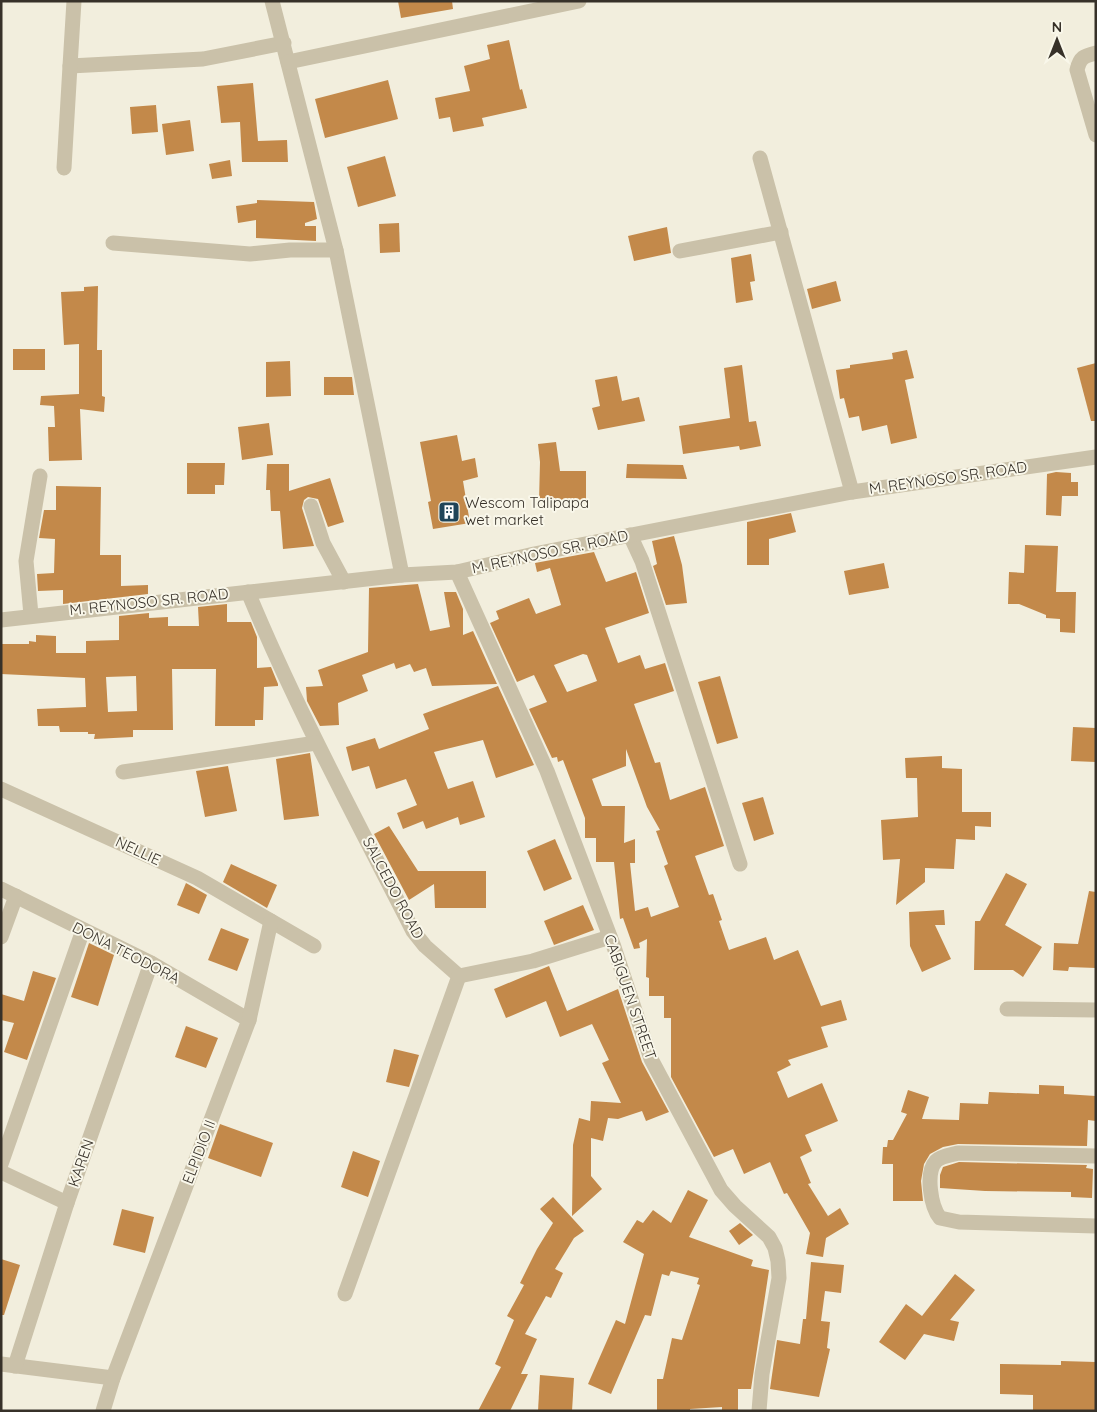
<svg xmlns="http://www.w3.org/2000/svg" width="1097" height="1412" font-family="Quicksand,sans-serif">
<rect width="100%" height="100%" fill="#f2eedd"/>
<!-- building -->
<g fill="#c3894a" fill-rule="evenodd">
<path d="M398 1H452L453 9 401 18Z"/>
<path d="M509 40 520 90 522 89 527 108 482 118 484 126 453 132 450 117 439 119 435 98 470 91 464 66 490 59 487 45Z"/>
<path d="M388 80 398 119 325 138 315 99Z"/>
<path d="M253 83 258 141 287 140 288 162H242L240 122 221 123 217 86Z"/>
<path d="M156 105 158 132 132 134 130 107Z"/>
<path d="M190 120 194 151 166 155 162 124Z"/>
<path d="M385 156 396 196 358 207 347 167Z"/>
<path d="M230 160 232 176 212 179 209 164Z"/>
<path d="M257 200 314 202 317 219 305 223V226H316V241L256 238V220L238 223 236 206 257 203Z"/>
<path d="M399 223 400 252 380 253 379 224Z"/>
<path d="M667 227 671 253 634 261 628 236Z"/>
<path d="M751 254 755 281 750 282 753 300 736 303 731 258Z"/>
<path d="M836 281 841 301 812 309 807 289Z"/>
<path d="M98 286 97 350H102V396L105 397 104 412 80 409 82 460 49 461 48 427H55L54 406 40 405 41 396 79 394V344L64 345 61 292 84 291V287Z"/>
<rect x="13" y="349" width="32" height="21"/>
<path d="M907 350 914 378 905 380 917 438 891 444 887 425 862 431 859 416 849 418 844 398 840 399 836 370 850 368V365L893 359 892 353Z"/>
<path d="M290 361 291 396 266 397V362Z"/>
<path d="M1096 363V421H1091L1077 368Z"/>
<path d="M742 365 749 422 756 421 761 446 740 450 739 446 683 454 679 426 730 418 724 368Z"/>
<path d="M617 376 622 401 639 397 645 421 598 430 592 408 600 406 595 380Z"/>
<path d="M324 377H352L354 395H324Z"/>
<path d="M269 423 273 455 242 460 238 427Z"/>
<path d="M457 435 462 461 475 458 478 477 463 481 470 523 433 529 428 502 431 501 420 442Z"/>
<path d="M556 442 560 471H586V503L539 502 540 462 538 444Z"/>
<path d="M187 463H225L224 485H215V494H187Z"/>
<path d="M267 464H289V491L330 478 344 522 328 527 318 499 308 497 304 500 302 508 314 546 283 549 280 511H271L270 490H266Z"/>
<path d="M627 464 683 465 687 479 626 478Z"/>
<path d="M1056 472 1071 473V482H1078V496H1062L1061 516 1046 515 1047 474Z"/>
<path d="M56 486 101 487 100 555H121V586L148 585V594L63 604V590L38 591 37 574 54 573 55 539 39 538 44 510H56Z"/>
<path d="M791 513 796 532 769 539V565H747V522Z"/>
<path d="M674 536 682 565 687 603 666 605 653 566 657 564 652 541Z"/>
<path d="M1025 545 1058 546 1056 592H1076L1075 633 1060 632V619L1046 618V615L1019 604H1008L1009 572 1024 573Z"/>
<path d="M594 552 606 582 636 572 649 613 605 628 618 663 640 655 645 669 665 663 674 691 634 704 655 763 660 762 670 800 705 787 724 846 695 856 709 895 713 894 722 920 719 921 729 950 766 937 774 960 798 950 821 1006 841 1000 847 1020 821 1027 828 1047 788 1060 791 1065 777 1072 788 1098 822 1083 838 1121 805 1135 812 1151 800 1157 811 1183 808 1184 828 1216 840 1208 849 1224 826 1238 823 1257 806 1254 810 1233 787 1193 784 1194 770 1162 744 1174 733 1149 714 1157 671 1077V1018H664V996H649V978L646 977 647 939 639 943 640 948 634 949 623 918 620 919 614 862H596V838H585V818L563 760 558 762 557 757 552 758 529 709 547 702 534 675 517 682 490 623 499 619 496 611 529 598 536 614 561 605 550 568 537 572 535 563ZM583 654 587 655 597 681 567 692 554 665ZM626 749 647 807 660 830 656 831 668 864 664 866 679 907 651 917 648 907 635 911 630 863H635V839L624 843 625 806H602L592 779 626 766Z"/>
<path d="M884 563 889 588 849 595 844 571Z"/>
<path d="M418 584 430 631 450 627 444 592H456L463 609V635L473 631 497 684 432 686 426 668 414 672 410 664 396 669 394 663 362 675 368 691 338 703 339 725 320 726 307 701 306 687 323 686 318 670 368 652 369 588Z"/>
<path d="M227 604V622H251L257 637V668L271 667 278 684V686L264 687 263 720H255V726H215L216 669H172L173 730H133V737L94 739 95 734H88V732H60L59 726H38L37 709 86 707 85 678 1 674V644H29V641L36 642V635L56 636V653H86V641L119 640V616L149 613V618L168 617V626H199L198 607ZM136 676 137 711 108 712 106 677Z"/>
<path d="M720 676 738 738 717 744 698 682Z"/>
<path d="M498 686 534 765 496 778 483 740 434 752 448 789 473 781 485 817 460 825 458 817 426 829 423 821 403 829 397 813 417 805 406 779 376 789 369 766 352 771 346 747 375 738 379 749 429 729 423 714Z"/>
<path d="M1073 727 1096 728V762L1071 761Z"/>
<path d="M310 753 319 816 284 820 276 759Z"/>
<path d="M942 756V768L962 769V812H991V827L975 826V840L956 839 954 869 925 868V882L896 905 900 859 883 860 881 820 918 817 917 778H906L905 758Z"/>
<path d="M228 766 237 811 205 817 196 771Z"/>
<path d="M763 797 774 834 754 841 742 803Z"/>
<path d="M389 826 418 871H486V908H435L434 884 409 900 374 834Z"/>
<path d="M555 839 572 879 544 891 527 851Z"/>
<path d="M231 864 277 885 267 908 223 882Z"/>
<path d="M1006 873 1027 884 1005 925 1042 947 1023 977 1013 970H974L975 921H980Z"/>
<path d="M186 883 207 895 199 914 177 905Z"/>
<path d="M1089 891 1096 892V968L1069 967 1068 971 1053 970 1054 943 1078 944Z"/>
<path d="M583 905 594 930 554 945 544 921Z"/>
<path d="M944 910 945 925H935L951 959 922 972 910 946 909 912Z"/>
<path d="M221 928 249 939 237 971 208 960Z"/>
<path d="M89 943 114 955 98 1006 71 997Z"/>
<path d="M549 966 567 1011 618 989 642 1062 669 1112 646 1121 642 1111 618 1119 608 1118 603 1141 591 1138V1176L602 1189 572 1216 573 1145 579 1118 590 1121 591 1101 621 1103 602 1063 609 1060 592 1024 560 1037 546 1001 506 1018 494 989Z"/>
<path d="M33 971 56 978 27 1060 4 1052 14 1023 1 1020V994L24 1001Z"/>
<path d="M186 1026 218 1038 206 1068 175 1057Z"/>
<path d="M394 1049 419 1055 409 1087 386 1082Z"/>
<path d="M1039 1085 1064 1086V1094L1096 1096V1121L1088 1120 1087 1146 958 1144 943 1147 930 1154 924 1164 921 1181 923 1201H893V1164H882L883 1147H887L888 1140H893L907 1114 901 1112 908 1090 929 1097 922 1119 959 1120 960 1103 988 1104 989 1092 1039 1094Z"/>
<path d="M220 1124 273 1143 261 1177 208 1158Z"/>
<path d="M353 1151 380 1161 368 1197 341 1187Z"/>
<path d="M959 1162 1087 1165 1086 1168 1093 1169 1092 1198 1071 1197V1192L985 1191 940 1188V1175L943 1167Z"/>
<path d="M688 1190 708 1200 689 1237 753 1260 751 1266 769 1270 751 1389H738V1411H722V1407L690 1409V1411H657V1379H663L672 1338 682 1340 700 1285 697 1284 699 1278 671 1271 669 1276 662 1274 651 1316 645 1315 611 1394 588 1384 616 1320 625 1324 644 1254 623 1242 637 1220 643 1223 653 1210 671 1223Z"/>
<path d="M553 1197 584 1231 574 1238 555 1269 563 1273 551 1298 546 1296 525 1334 537 1339 521 1374H528L510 1411H478L501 1367 495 1364 514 1320 507 1316 524 1285 520 1283 537 1249 553 1223 540 1209Z"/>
<path d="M122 1209 154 1217 145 1253 113 1245Z"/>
<path d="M740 1223 753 1235 739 1245 729 1231Z"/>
<path d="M1 1259 20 1265 4 1315H1Z"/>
<path d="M811 1262 844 1265 841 1293 825 1291 821 1321 830 1322 827 1348 830 1349 819 1397 770 1389 777 1340 800 1344 803 1319H806Z"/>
<path d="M955 1274 975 1290 950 1320 959 1322 954 1341 924 1334 905 1360 879 1342 906 1304 922 1316Z"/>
<path d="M1061 1361 1096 1362V1410L1033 1411V1395L1000 1394V1364L1061 1365Z"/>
<path d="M540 1375 574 1378 572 1411H538Z"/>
</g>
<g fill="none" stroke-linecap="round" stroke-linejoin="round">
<!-- minor -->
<g stroke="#cac1a9" stroke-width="15">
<path d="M74 1 70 66 203 59 284 43"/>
<path d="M272 1 336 250 402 575"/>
<path d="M1096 53C1084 56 1080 57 1077 70L1096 135"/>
<path d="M288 62 579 1"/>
<path d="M760 158 852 492"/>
<path d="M64 168 70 66"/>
<path d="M113 243 250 254 290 250H336"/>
<path d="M680 251 781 232"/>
<path d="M311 506 323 543 344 582"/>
<path d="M630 535 642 561 740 864"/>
<path d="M457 572 547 771 614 947 651 1059 721 1190 735 1206 769 1237 775 1248 778 1261 779 1278 762 1374 759 1411"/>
<path d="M248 592C296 708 356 819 413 931L425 946 459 976 345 1294"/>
<path d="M31 615 26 561 40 476"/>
<path d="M1 620 402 575 457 572 534 554 852 492 1096 457"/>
<path d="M123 772 316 743"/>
<path d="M1 789 197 878 314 946"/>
<path d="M1 889 151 963 249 1020"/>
<path d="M1 937 16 896"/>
<path d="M459 976 533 961 610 937"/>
<path d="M1007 1009 1096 1010"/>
<path d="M1096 1156 958 1153C951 1155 941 1156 936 1161 925 1173 931 1207 940 1218L959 1222 1096 1226"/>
<path d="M1 1164 83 930"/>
<path d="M1 1172 67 1203"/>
<path d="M1 1364 113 1378"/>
<path d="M15 1366 67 1203 151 963"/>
<path d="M103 1411 113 1378 249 1020 271 921"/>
</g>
</g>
<!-- icons -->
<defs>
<g id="building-square" transform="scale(1.125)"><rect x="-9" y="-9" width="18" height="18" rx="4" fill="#1f4458" stroke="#f9f7ea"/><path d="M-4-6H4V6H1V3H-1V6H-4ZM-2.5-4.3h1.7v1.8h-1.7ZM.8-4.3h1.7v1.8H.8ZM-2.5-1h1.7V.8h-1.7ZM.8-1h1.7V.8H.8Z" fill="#fff"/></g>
</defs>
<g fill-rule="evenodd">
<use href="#building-square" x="449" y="512"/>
</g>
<g text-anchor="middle" stroke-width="4" stroke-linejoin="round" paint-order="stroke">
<!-- street labels -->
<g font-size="15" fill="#373129" stroke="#f9f7ea">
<text transform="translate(948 478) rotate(-8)" y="5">M. REYNOSO SR. ROAD</text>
<text transform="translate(550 552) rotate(-12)" y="5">M. REYNOSO SR. ROAD</text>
<text transform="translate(149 602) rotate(-6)" y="5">M. REYNOSO SR. ROAD</text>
<text transform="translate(138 851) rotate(25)" y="5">NELLIE</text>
<text transform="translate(393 888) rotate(62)" y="5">SALCEDO ROAD</text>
<text transform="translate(126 953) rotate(27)" y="5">DONA TEODORA</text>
<text transform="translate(630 997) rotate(71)" y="5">CABIGUEN STREET</text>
<text transform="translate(199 1152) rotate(-69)" y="5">ELPIDIO II</text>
<text transform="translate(81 1163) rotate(-71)" y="5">KAREN</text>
</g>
<!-- poi labels -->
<g font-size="15" fill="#373129" stroke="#f9f7ea" text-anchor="start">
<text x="465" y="508">Wescom Talipapa<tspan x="465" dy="17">wet market</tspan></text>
</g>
</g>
<!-- border -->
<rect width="1097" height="1412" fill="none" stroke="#373129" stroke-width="5"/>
<!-- north arrow -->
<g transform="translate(1057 40)" stroke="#f9f7ea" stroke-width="4" paint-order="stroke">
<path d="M0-4L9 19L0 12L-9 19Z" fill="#373129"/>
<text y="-8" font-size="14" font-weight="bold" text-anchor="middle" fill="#373129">N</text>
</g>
</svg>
